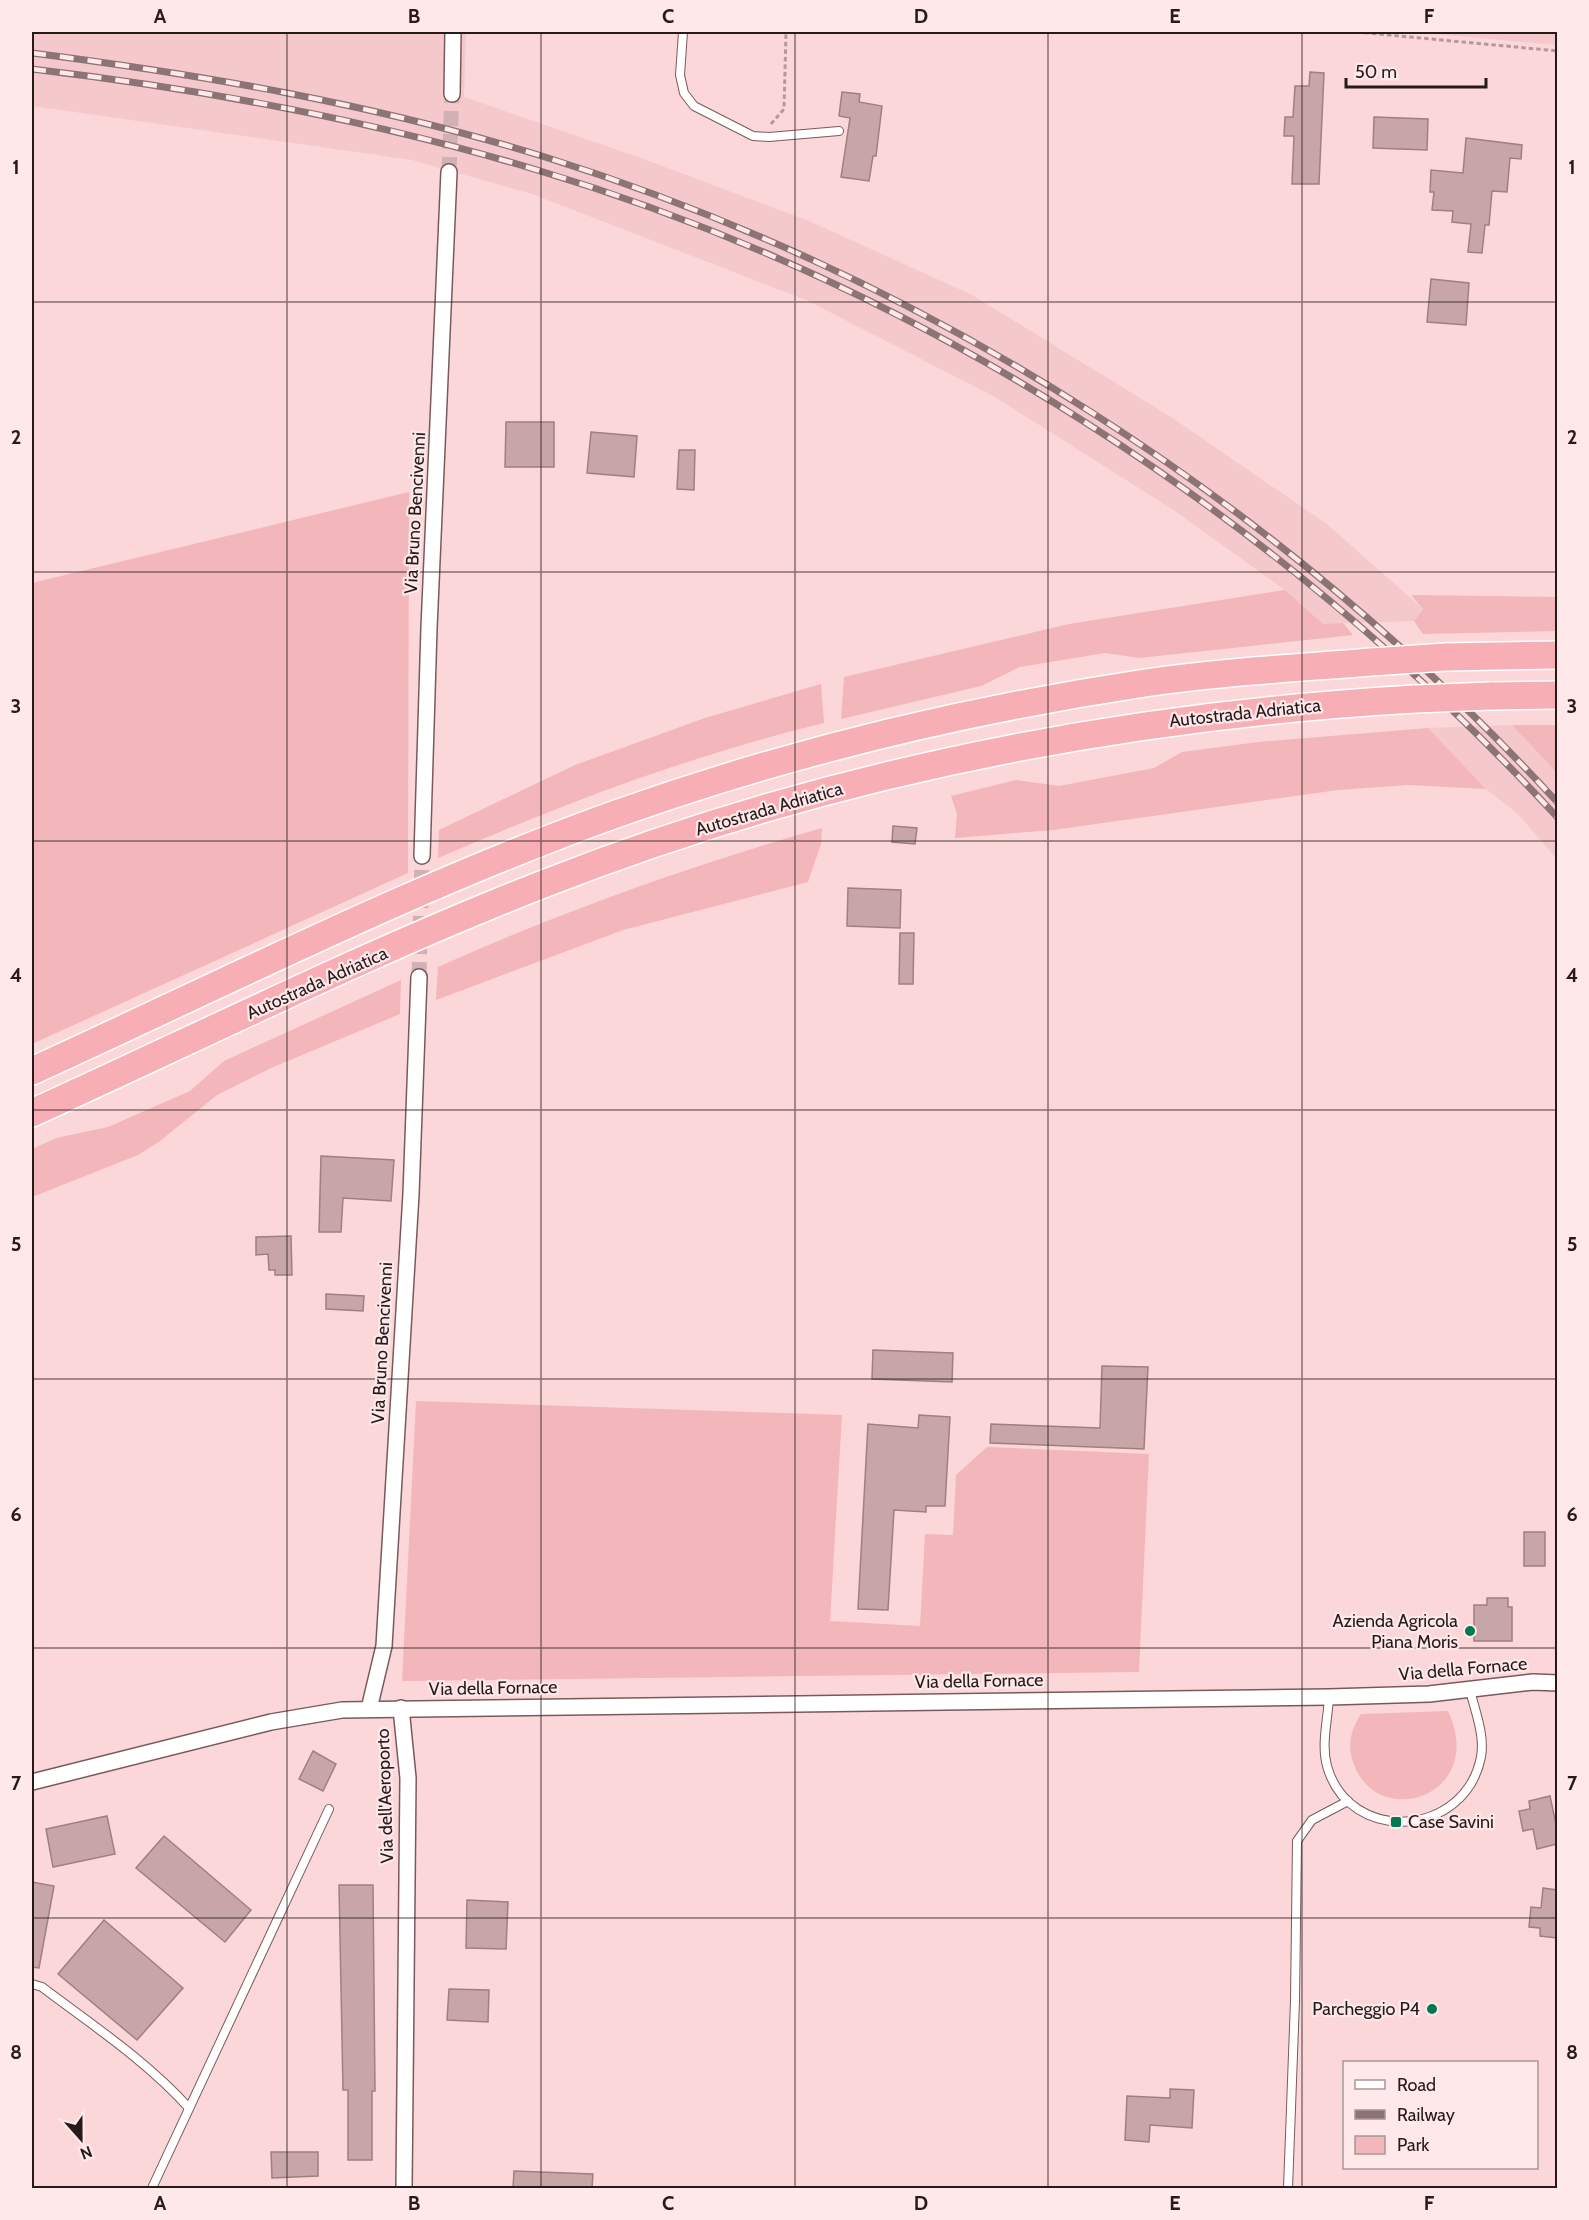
<svg xmlns="http://www.w3.org/2000/svg" width="1589" height="2220" font-family="Cabin,sans-serif">
<rect width="100%" height="100%" fill="#fbd7d9"/>
<!-- built -->
<g fill="#f5c8cb">
<path d="M32 32H466L464 97 641 158 809 221 972 295 1171 417 1328 525 1423 609 1414 621 1323 624 1285 590 1175 511 995 397 806 300 532 194 412 160 32 106Z"/>
<path d="M1413 32H1557V45Z"/>
<path d="M1512 725 1557 773V859L1518 814 1486 789 1428 728Z"/>
</g>
<!-- green -->
<g fill="#f3b6ba">
<path d="M409 492 408 873 32 1044V583Z"/>
<path d="M1285 590 1323 624 1343 623 1353 635 1139 658 1105 653 1020 667 981 686 841 719 844 677 1069 624Z"/>
<path d="M1411 595 1557 597V631L1423 634 1414 621 1423 609Z"/>
<path d="M821 684 824 723C691 755 563 804 438 858L439 830 575 765 705 718Z"/>
<path d="M1512 725H1557V773Z"/>
<path d="M1428 728 1486 789 1408 785 1338 790 1053 830 955 838 957 814 951 796 1016 780 1059 786 1154 768 1182 752 1258 742Z"/>
<path d="M822 828 821 844 808 882 623 930 436 1000 438 967C563 911 690 866 822 828Z"/>
<path d="M401 980 400 1014 271 1068 217 1095 160 1141 138 1155 32 1197V1149L56 1138 108 1127 190 1091 224 1061Z"/>
<path d="M416 1401 842 1415 830 1621 920 1626 925 1534 953 1535 956 1475 987 1447 1149 1454 1139 1672 402 1681Z"/>
<path d="M1448 1711C1488 1797 1376 1832 1353 1762 1347 1745 1351 1729 1361 1714Z"/>
</g>
<!-- building -->
<g fill="#c8a5a7" stroke="#a07f81" stroke-width="1.5">
<path d="M1310 72 1324 73 1319 184H1292L1294 136H1284L1285 117H1293L1295 86H1309Z"/>
<path d="M842 92 860 94 859 102 882 106 876 156H873L869 181 841 177 850 118 839 116Z"/>
<path d="M1374 117 1428 119 1427 150 1373 148Z"/>
<path d="M1466 138 1522 145 1521 159 1510 158 1507 192 1492 191 1489 225H1485L1482 253 1468 252 1471 224 1452 222 1453 211 1432 210 1434 192H1430L1431 170 1463 173Z"/>
<path d="M1431 279 1469 283 1466 325 1427 322Z"/>
<path d="M506 422H554V467H505Z"/>
<path d="M591 432 637 436 634 477 587 473Z"/>
<path d="M679 450H695L694 490 677 489Z"/>
<path d="M893 826 917 828 915 844 892 842Z"/>
<path d="M848 888 901 890 900 928 847 926Z"/>
<path d="M900 933H914L913 984H899Z"/>
<path d="M321 1156 394 1160 391 1201 343 1198 341 1232H319Z"/>
<path d="M291 1236 292 1275H275V1270H269L268 1254 256 1255V1237Z"/>
<path d="M326 1294 364 1296 363 1311 326 1309Z"/>
<path d="M873 1350 953 1353 952 1382 872 1379Z"/>
<path d="M1102 1366 1148 1367 1144 1449 990 1443 991 1424 1100 1428Z"/>
<path d="M919 1415 950 1417 945 1506H926V1512L894 1510 888 1610 858 1609 868 1424 918 1428Z"/>
<rect x="1524" y="1532" width="21" height="34"/>
<path d="M1487 1598H1508V1607H1512V1641H1474V1605H1487Z"/>
<path d="M313 1751 336 1764 323 1791 299 1779Z"/>
<path d="M1550 1796 1557 1829V1844L1537 1849 1533 1829 1523 1831 1519 1811 1530 1809 1529 1801Z"/>
<path d="M107 1816 115 1854 53 1867 46 1829Z"/>
<path d="M164 1836 251 1910 225 1942 136 1868Z"/>
<path d="M32 1882 54 1886 39 1968 32 1967Z"/>
<path d="M339 1885H373L375 2091H372V2160H348V2090H343Z"/>
<path d="M1543 1888 1557 1890V1938L1540 1936V1928L1529 1927 1531 1907 1541 1908Z"/>
<path d="M467 1900 508 1902 506 1949 466 1948Z"/>
<path d="M104 1920 183 1988 137 2040 58 1974Z"/>
<path d="M449 1989 489 1990 488 2022 447 2020Z"/>
<path d="M1170 2089 1194 2090 1192 2128 1150 2125 1149 2142 1125 2140 1127 2096 1170 2098Z"/>
<path d="M271 2152H318V2176L272 2178Z"/>
<path d="M514 2171 593 2174 592 2188H513Z"/>
</g>
<g fill="none" stroke-linecap="round" stroke-linejoin="round">
<!-- minor-tunnel -->
<g stroke="#d1b1b3" stroke-width="15" stroke-dasharray="15 8" stroke-linecap="butt">
<path d="M449 172 452 94"/>
<path d="M419 977 422 856"/>
</g>
<!-- service casing -->
<g stroke="#795a5c" stroke-width="10">
<g id="service">
<path d="M683 32 680 75 684 93 694 106 753 136 769 137 839 131"/>
<path d="M1329 1697C1328 1719 1321 1744 1327 1766 1349 1845 1465 1838 1481 1757 1485 1735 1475 1711 1470 1690"/>
<path d="M32 1984 42 1987C92 2025 147 2061 189 2108"/>
<path d="M152 2188 329 1809"/>
<path d="M1288 2188 1295 2001 1297 1841 1312 1820 1348 1801"/>
</g>
</g>
<!-- minor casing -->
<g stroke="#795a5c" stroke-width="18">
<g id="minor">
<path d="M452 94 453 32"/>
<path d="M422 856 429 628 449 172"/>
<path d="M401 1708 408 1778 404 2188"/>
<path d="M369 1709 384 1646 411 1194 419 977"/>
<path d="M32 1782 271 1722 342 1710 1329 1697 1429 1694 1533 1682 1558 1683"/>
</g>
</g>
<!-- motorway casing -->
<g stroke="#fff" stroke-width="30">
<g id="motorway">
<path d="M1446 657 1558 655"/>
<path d="M1491 696 1558 695"/>
<path d="M32 1071C225 983 415 886 616 814 787 753 966 710 1145 683 1220 672 1296 668 1371 662"/>
<path d="M32 1113C202 1036 371 951 546 883 824 774 1117 716 1415 699"/>
</g>
</g>
<!-- path -->
<g stroke="#b5999a" stroke-width="3" stroke-dasharray="4.5 3" stroke-linecap="butt">
<path d="M1357 32 1558 51"/>
<path d="M771 124 784 109 786 32"/>
</g>
<!-- service -->
<use href="#service" stroke="#fff" stroke-width="8"/>
<!-- minor -->
<use href="#minor" stroke="#fff" stroke-width="15"/>
<!-- motorway -->
<use href="#motorway" stroke="#f7afb5" stroke-width="27"/>
<!-- rail casing -->
<g stroke="#8c7475" stroke-width="7">
<g id="rail">
<path d="M32 53C205 75 378 105 545 157 931 278 1284 505 1558 803"/>
<path d="M32 69C202 89 372 120 537 170 928 287 1282 519 1558 818"/>
</g>
</g>
<!-- rail -->
<use href="#rail" stroke="#fee8e9" stroke-width="4.5" stroke-dasharray="14" stroke-linecap="butt"/>
<!-- motorway-bridge casing -->
<g stroke="#fff" stroke-width="30" stroke-linecap="butt">
<g id="motorway-bridge">
<path d="M1371 662 1446 657"/>
<path d="M1415 699 1491 696"/>
</g>
</g>
<!-- motorway-bridge -->
<use href="#motorway-bridge" stroke="#f7afb5" stroke-width="27"/>
</g>
<!-- grid -->
<path fill="none" stroke="#271a1b" stroke-width="1.5" stroke-opacity="0.55" d="M287 32V2188M541 32V2188M795 32V2188M1048 32V2188M1302 32V2188M32 302H1558M32 572H1558M32 841H1558M32 1110H1558M32 1379H1558M32 1648H1558M32 1918H1558"/>
<!-- markers -->
<g fill="#017854" stroke="#fee8e9" stroke-width="2">
<circle cx="1470" cy="1631" r="6"/>
<rect x="1390" y="1816" width="12" height="12" rx="3"/>
<circle cx="1432" cy="2009" r="6"/>
</g>
<g text-anchor="middle" stroke-width="4.5" stroke-linejoin="round" paint-order="stroke">
<!-- street labels -->
<g font-size="18" fill="#271a1b" stroke="#fee8e9">
<text transform="translate(415 513) rotate(-87)" y="6">Via Bruno Bencivenni</text>
<text transform="translate(1245 713) rotate(-6)" y="6">Autostrada Adriatica</text>
<text transform="translate(769 809) rotate(-16)" y="6">Autostrada Adriatica</text>
<text transform="translate(317 983) rotate(-24)" y="6">Autostrada Adriatica</text>
<text transform="translate(382 1343) rotate(-87)" y="6">Via Bruno Bencivenni</text>
<text transform="translate(1463 1669) rotate(-5)" y="6">Via della Fornace</text>
<text transform="translate(979 1681) rotate(-1)" y="6">Via della Fornace</text>
<text transform="translate(493 1688) rotate(-1)" y="6">Via della Fornace</text>
<text transform="translate(385 1796) rotate(-92)" y="6">Via dell'Aeroporto</text>
</g>
<!-- poi labels -->
<g font-size="18" fill="#271a1b" stroke="#fee8e9" text-anchor="end">
<text x="1458" y="1627">Azienda Agricola<tspan x="1458" dy="21">Piana Moris</tspan></text>
<text x="1408" y="1828" text-anchor="start">Case Savini</text>
<text x="1420" y="2015">Parcheggio P4</text>
</g>
</g>
<!-- border -->
<rect width="1589" height="2220" fill="none" stroke="#fee8e9" stroke-width="66"/>
<!-- legend -->
<rect x="1343" y="2061" width="195" height="108" fill="#fee8e9" stroke="#a89697" stroke-width="1.5"/>
<rect x="1355" y="2080" width="30" height="9" fill="#ffffff" stroke="#a89697" stroke-width="1.5"/>
<text x="1397" y="2091" font-size="18" fill="#271a1b">Road</text>
<rect x="1355" y="2110" width="30" height="9" fill="#8c7475" stroke="#a89697" stroke-width="1.5"/>
<text x="1397" y="2121" font-size="18" fill="#271a1b">Railway</text>
<rect x="1355" y="2136" width="30" height="18" fill="#f3b6ba" stroke="#a89697" stroke-width="1.5"/>
<text x="1397" y="2151" font-size="18" fill="#271a1b">Park</text>
<!-- north arrow -->
<g transform="translate(81 2139) rotate(159)" stroke="#fee8e9" stroke-width="4.5" paint-order="stroke">
<path d="M0-4.5L10 22L0 15L-10 22Z" fill="#271a1b"/>
<text y="-9" font-size="16" font-weight="bold" text-anchor="middle" fill="#271a1b">N</text>
</g>
<!-- scale -->
<path d="M1346 78v9h140v-9" fill="none" stroke="#271a1b" stroke-width="3"/>
<text x="1355" y="78" font-size="18" fill="#271a1b" stroke="#fee8e9" stroke-width="4.5" paint-order="stroke">50 m</text>
<rect x="33" y="33" width="1523" height="2154" fill="none" stroke="#271a1b" stroke-width="2"/>
<g font-size="20" text-anchor="middle" font-weight="bold" fill="#271a1b">
<text x="160" y="23">A</text>
<text x="414" y="23">B</text>
<text x="668" y="23">C</text>
<text x="921" y="23">D</text>
<text x="1175" y="23">E</text>
<text x="1429" y="23">F</text>
<text x="16" y="174">1</text>
<text x="1572" y="174">1</text>
<text x="16" y="444">2</text>
<text x="1572" y="444">2</text>
<text x="16" y="713">3</text>
<text x="1572" y="713">3</text>
<text x="16" y="982">4</text>
<text x="1572" y="982">4</text>
<text x="16" y="1251">5</text>
<text x="1572" y="1251">5</text>
<text x="16" y="1521">6</text>
<text x="1572" y="1521">6</text>
<text x="16" y="1790">7</text>
<text x="1572" y="1790">7</text>
<text x="16" y="2059">8</text>
<text x="1572" y="2059">8</text>
<text x="160" y="2210">A</text>
<text x="414" y="2210">B</text>
<text x="668" y="2210">C</text>
<text x="921" y="2210">D</text>
<text x="1175" y="2210">E</text>
<text x="1429" y="2210">F</text>
</g>
</svg>
